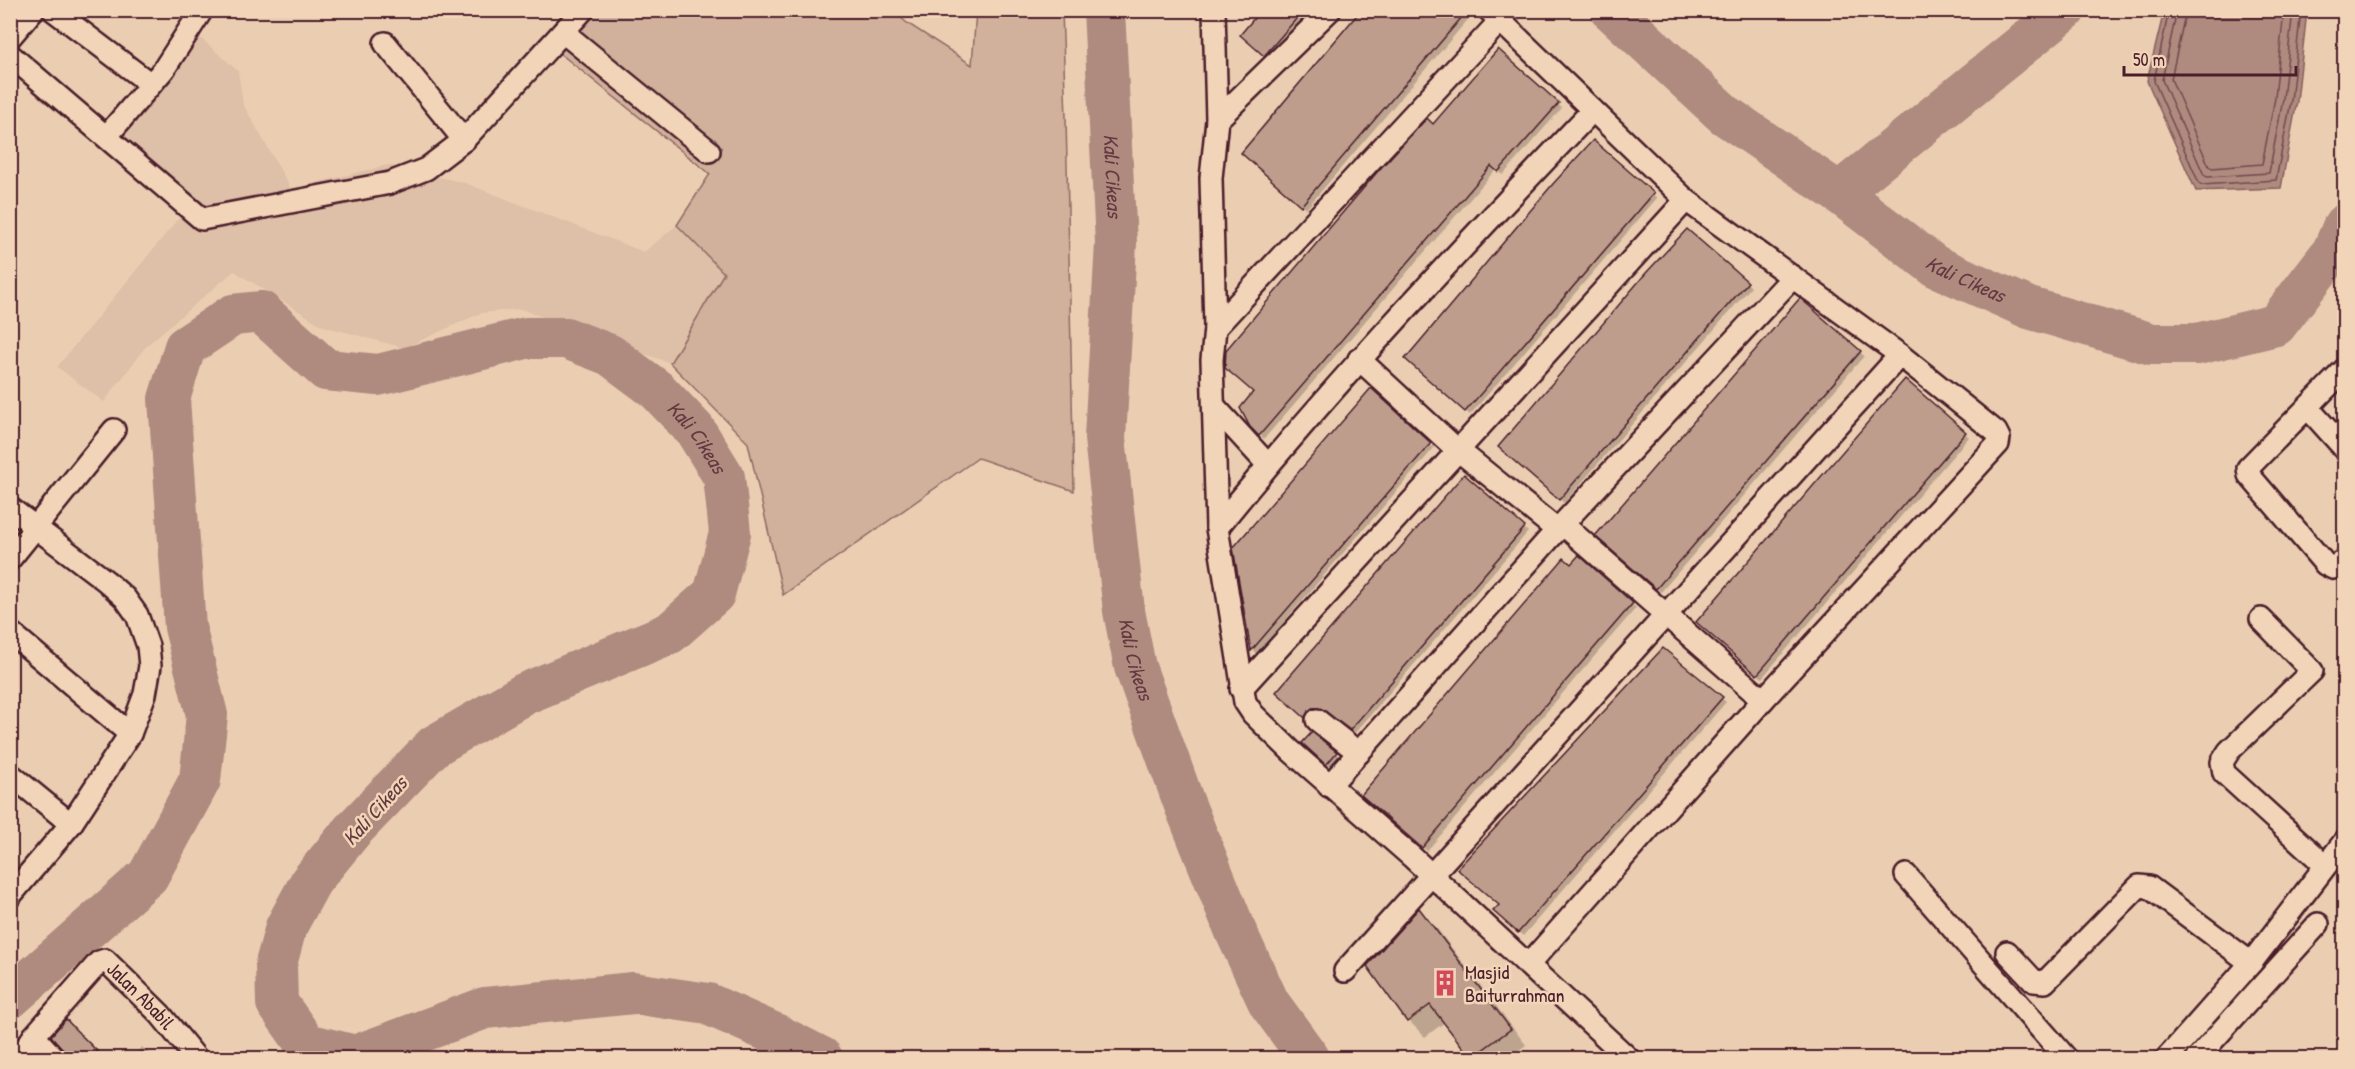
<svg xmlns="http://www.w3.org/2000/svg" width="2355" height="1069" font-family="'Patrick Hand',sans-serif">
<rect width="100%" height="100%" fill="#ebceb2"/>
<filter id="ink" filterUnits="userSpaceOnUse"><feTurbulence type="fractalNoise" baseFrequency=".0167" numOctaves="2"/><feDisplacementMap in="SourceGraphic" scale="12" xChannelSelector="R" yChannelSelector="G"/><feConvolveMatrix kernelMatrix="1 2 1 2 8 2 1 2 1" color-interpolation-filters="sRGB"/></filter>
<g filter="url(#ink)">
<!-- built -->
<path fill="#debfa7" d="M187 26 238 71 243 104 291 189 388 165 465 183 644 252 677 225 724 273 670 363 521 309 481 313 404 348 323 326 234 271 147 345 104 402 57 367 191 203 100 126Z"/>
<!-- green -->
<path fill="#d1b19c" stroke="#8e6864" stroke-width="1.5" d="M761 10 765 14 769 10H892L907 23 972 65 976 11H1062L1066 117 1074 491 978 458 783 595 748 443 670 363 724 273 677 225 710 174 552 47 588 11Z"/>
<!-- water -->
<path fill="#ae8a7f" stroke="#865f5d" stroke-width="1.5" d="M2164 11H2307L2297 101 2281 188 2196 191 2147 81Z"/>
<!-- shadow -->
<g fill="#0003">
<path d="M1263 10H1311L1269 59 1246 39Z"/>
<path d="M1466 10 1471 16 1306 209 1247 157Z"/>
<path d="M1498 52 1562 108 1503 175 1496 169 1264 439 1252 426 1255 392Z"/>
<path d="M1593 142 1657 198 1470 415 1411 363Z"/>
<path d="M1747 283 1751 287 1564 503 1504 451Z"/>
<path d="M1860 352 1864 356 1661 592 1602 540Z"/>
<path d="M1371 391 1434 448 1256 654 1253 650 1235 548Z"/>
<path d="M1965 433 1969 437 1762 678 1702 626Z"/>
<path d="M1465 476 1528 532 1355 733 1325 711 1316 712 1310 721 1282 696Z"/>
<path d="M1632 604 1636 608 1427 851 1367 799Z"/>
<path d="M1663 650 1726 702 1523 936 1500 915Z"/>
<path d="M1312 734 1341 758 1331 768 1308 748Z"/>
<path d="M1419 910 1435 926 1526 1045 1508 1058H1473L1445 1022 1425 1037 1409 1021Z"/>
<path d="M142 1047 154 1058H131Z"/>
<path d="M1900 1053 1907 1058H1896Z"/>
</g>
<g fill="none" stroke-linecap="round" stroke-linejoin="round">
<!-- shore -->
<g stroke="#724a4d" stroke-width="1.5">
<path d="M2169 10 2154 81 2199 183 2202 185 2276 180 2291 101 2301 10"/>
<path d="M2177 10 2162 80 2204 175 2207 177 2269 173 2283 99 2293 10"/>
<path d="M2186 10 2171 79 2209 166 2212 168 2262 164 2275 98 2284 10"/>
</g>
<!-- river -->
<g stroke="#ae8a7f" stroke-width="42">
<path id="s1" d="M1104 10 1116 243 1105 438 1124 611 1135 667 1184 803 1236 932 1269 1003 1309 1058"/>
<path id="s2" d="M1611 10 1725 115 1839 193 1935 266 2029 308 2152 344H2197L2276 325 2333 251 2344 225"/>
<path d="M1839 193 2065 10"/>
<path id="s3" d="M10 998 148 876 200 780 207 715 185 627 169 399 185 347 233 315 261 312 326 370 378 375 526 338H566L610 355 657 390 695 430 724 477 730 533 714 594 670 633 524 694 434 746 352 831 311 881 286 927 276 964 277 1003 306 1044 355 1056 485 1008 633 993 708 1004 775 1034 822 1058"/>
</g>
</g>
<!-- building -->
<g fill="#be9d8d" stroke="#4a1f2b" stroke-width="1.5">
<path d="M1261 10H1304L1264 56 1240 35Z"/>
<path d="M1361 10H1468L1301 206 1241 153Z"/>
<path d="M1498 49 1559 103 1498 172 1491 166 1259 436 1250 427 1240 408 1253 392 1225 368 1226 350 1378 171 1427 118 1433 124Z"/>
<path d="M1593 140 1654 193 1465 412 1405 359 1552 185Z"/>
<path d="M1687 229 1748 282 1559 500 1498 447 1646 273Z"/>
<path d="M1800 298 1861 351 1656 589 1595 536Z"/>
<path d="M1905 379 1966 432 1757 675 1696 622Z"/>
<path d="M1371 388 1431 443 1251 651 1233 548Z"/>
<path d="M1464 474 1525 527 1350 730 1319 708H1312L1305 718 1276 692Z"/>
<path d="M1579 555 1633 603 1422 848 1361 795 1564 558 1571 564Z"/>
<path d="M1663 648 1723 697 1518 933 1493 911 1499 905 1457 869Z"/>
<path d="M1312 732 1337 752 1326 765 1302 743Z"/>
<path d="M1419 908 1511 1029 1471 1058 1430 1005 1407 1022 1367 966Z"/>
<path d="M66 1019 75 1029 105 1059H66L64 1050 51 1036Z"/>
</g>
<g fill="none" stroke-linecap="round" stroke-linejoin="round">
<!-- street casing -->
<g stroke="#4a1f2b" stroke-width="26">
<g id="street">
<path d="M53 10 144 79"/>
<path d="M1214 10 1217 120 1211 178 1215 328 1212 360 1217 528 1245 702 1253 714 1291 751 1412 857 1628 1058"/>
<path d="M1489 10 1686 200 1900 355 1996 432 1999 438 1998 444 1763 700 1529 964"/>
<path d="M563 32 709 151"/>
<path d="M10 37 33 10"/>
<path d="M385 43 464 140"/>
<path d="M10 55 202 219 390 183 426 169 464 140 583 10"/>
<path d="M1217 120 1330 10"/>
<path d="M107 136 164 69 202 10"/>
<path d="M1215 328 1499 22"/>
<path d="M1359 359 1453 446 1557 530 1566 527 1763 700"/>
<path d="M2344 370 2248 468 2249 475 2325 564 2333 568 2344 560"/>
<path d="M1214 406 1268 465"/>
<path d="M2308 408 2344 448"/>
<path d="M10 508 106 581 125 598 137 615 148 646 150 666 145 694 130 734 71 824 10 896"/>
<path d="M1217 528C1334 382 1463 247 1592 111"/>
<path d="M10 559 114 430"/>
<path d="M2261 619 2312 671 2229 751 2222 762 2224 773 2325 865"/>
<path d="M10 632 130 734"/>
<path d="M1241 689 1686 200"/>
<path d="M1317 720 1359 753"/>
<path d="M10 774 71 824"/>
<path d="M1329 786 1557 530 1793 277"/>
<path d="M1906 875 2066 1058"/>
<path d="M2007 952 2034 981 2045 982 2139 886 2149 887 2251 963"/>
<path d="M1345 971 1900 355"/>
<path d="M34 1036 54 1058"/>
<path id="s4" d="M19 1058 34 1036 99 962 105 960 160 1014 196 1058"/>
<path d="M2167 1058 2251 963 2344 842"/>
<path d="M2197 1058 2318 924"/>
</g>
</g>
<!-- street -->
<use href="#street" stroke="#f2d5b8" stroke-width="21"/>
</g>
</g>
<!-- icons -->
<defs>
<g id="building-bare" transform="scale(2.07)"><path d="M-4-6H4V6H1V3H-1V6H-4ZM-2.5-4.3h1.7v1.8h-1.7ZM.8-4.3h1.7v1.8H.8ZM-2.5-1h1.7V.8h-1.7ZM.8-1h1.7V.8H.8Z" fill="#d1495b" stroke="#f2d5b8" stroke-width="2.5" paint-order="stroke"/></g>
</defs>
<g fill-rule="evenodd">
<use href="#building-bare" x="1445" y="983"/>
</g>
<g text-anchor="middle" stroke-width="5" stroke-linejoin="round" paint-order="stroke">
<!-- poi labels -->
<g font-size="20" fill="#4a1f2b" stroke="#f2d5b8" text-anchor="start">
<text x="1465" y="979">Masjid<tspan x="1465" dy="23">Baiturrahman</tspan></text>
</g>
<!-- street labels -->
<g font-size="20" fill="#4a1f2b" stroke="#f2d5b8">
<text dy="7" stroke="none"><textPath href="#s4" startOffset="182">Jalan Ababil</textPath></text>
</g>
<!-- water labels -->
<g font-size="21" font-style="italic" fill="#633a40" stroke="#f2d5b8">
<text dy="7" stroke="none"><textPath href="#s1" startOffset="166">Kali Cikeas</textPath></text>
<text dy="7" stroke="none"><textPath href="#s2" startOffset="447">Kali Cikeas</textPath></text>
<text dy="7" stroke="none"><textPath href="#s3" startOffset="1318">Kali Cikeas</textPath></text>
<text dy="7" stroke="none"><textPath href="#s1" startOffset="652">Kali Cikeas</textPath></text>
<text transform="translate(375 811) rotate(-48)" y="7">Kali Cikeas</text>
</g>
</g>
<!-- margin -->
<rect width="2355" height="1069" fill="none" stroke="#f2d5b8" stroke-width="36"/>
<rect x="18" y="18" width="2319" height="1033" fill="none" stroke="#4a1f2b" stroke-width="2" filter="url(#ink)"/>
<!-- scale -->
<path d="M2124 66v9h172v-9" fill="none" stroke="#4a1f2b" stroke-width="3"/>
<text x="2133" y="66" font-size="18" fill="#4a1f2b" stroke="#f2d5b8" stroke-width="4.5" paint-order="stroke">50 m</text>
</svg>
